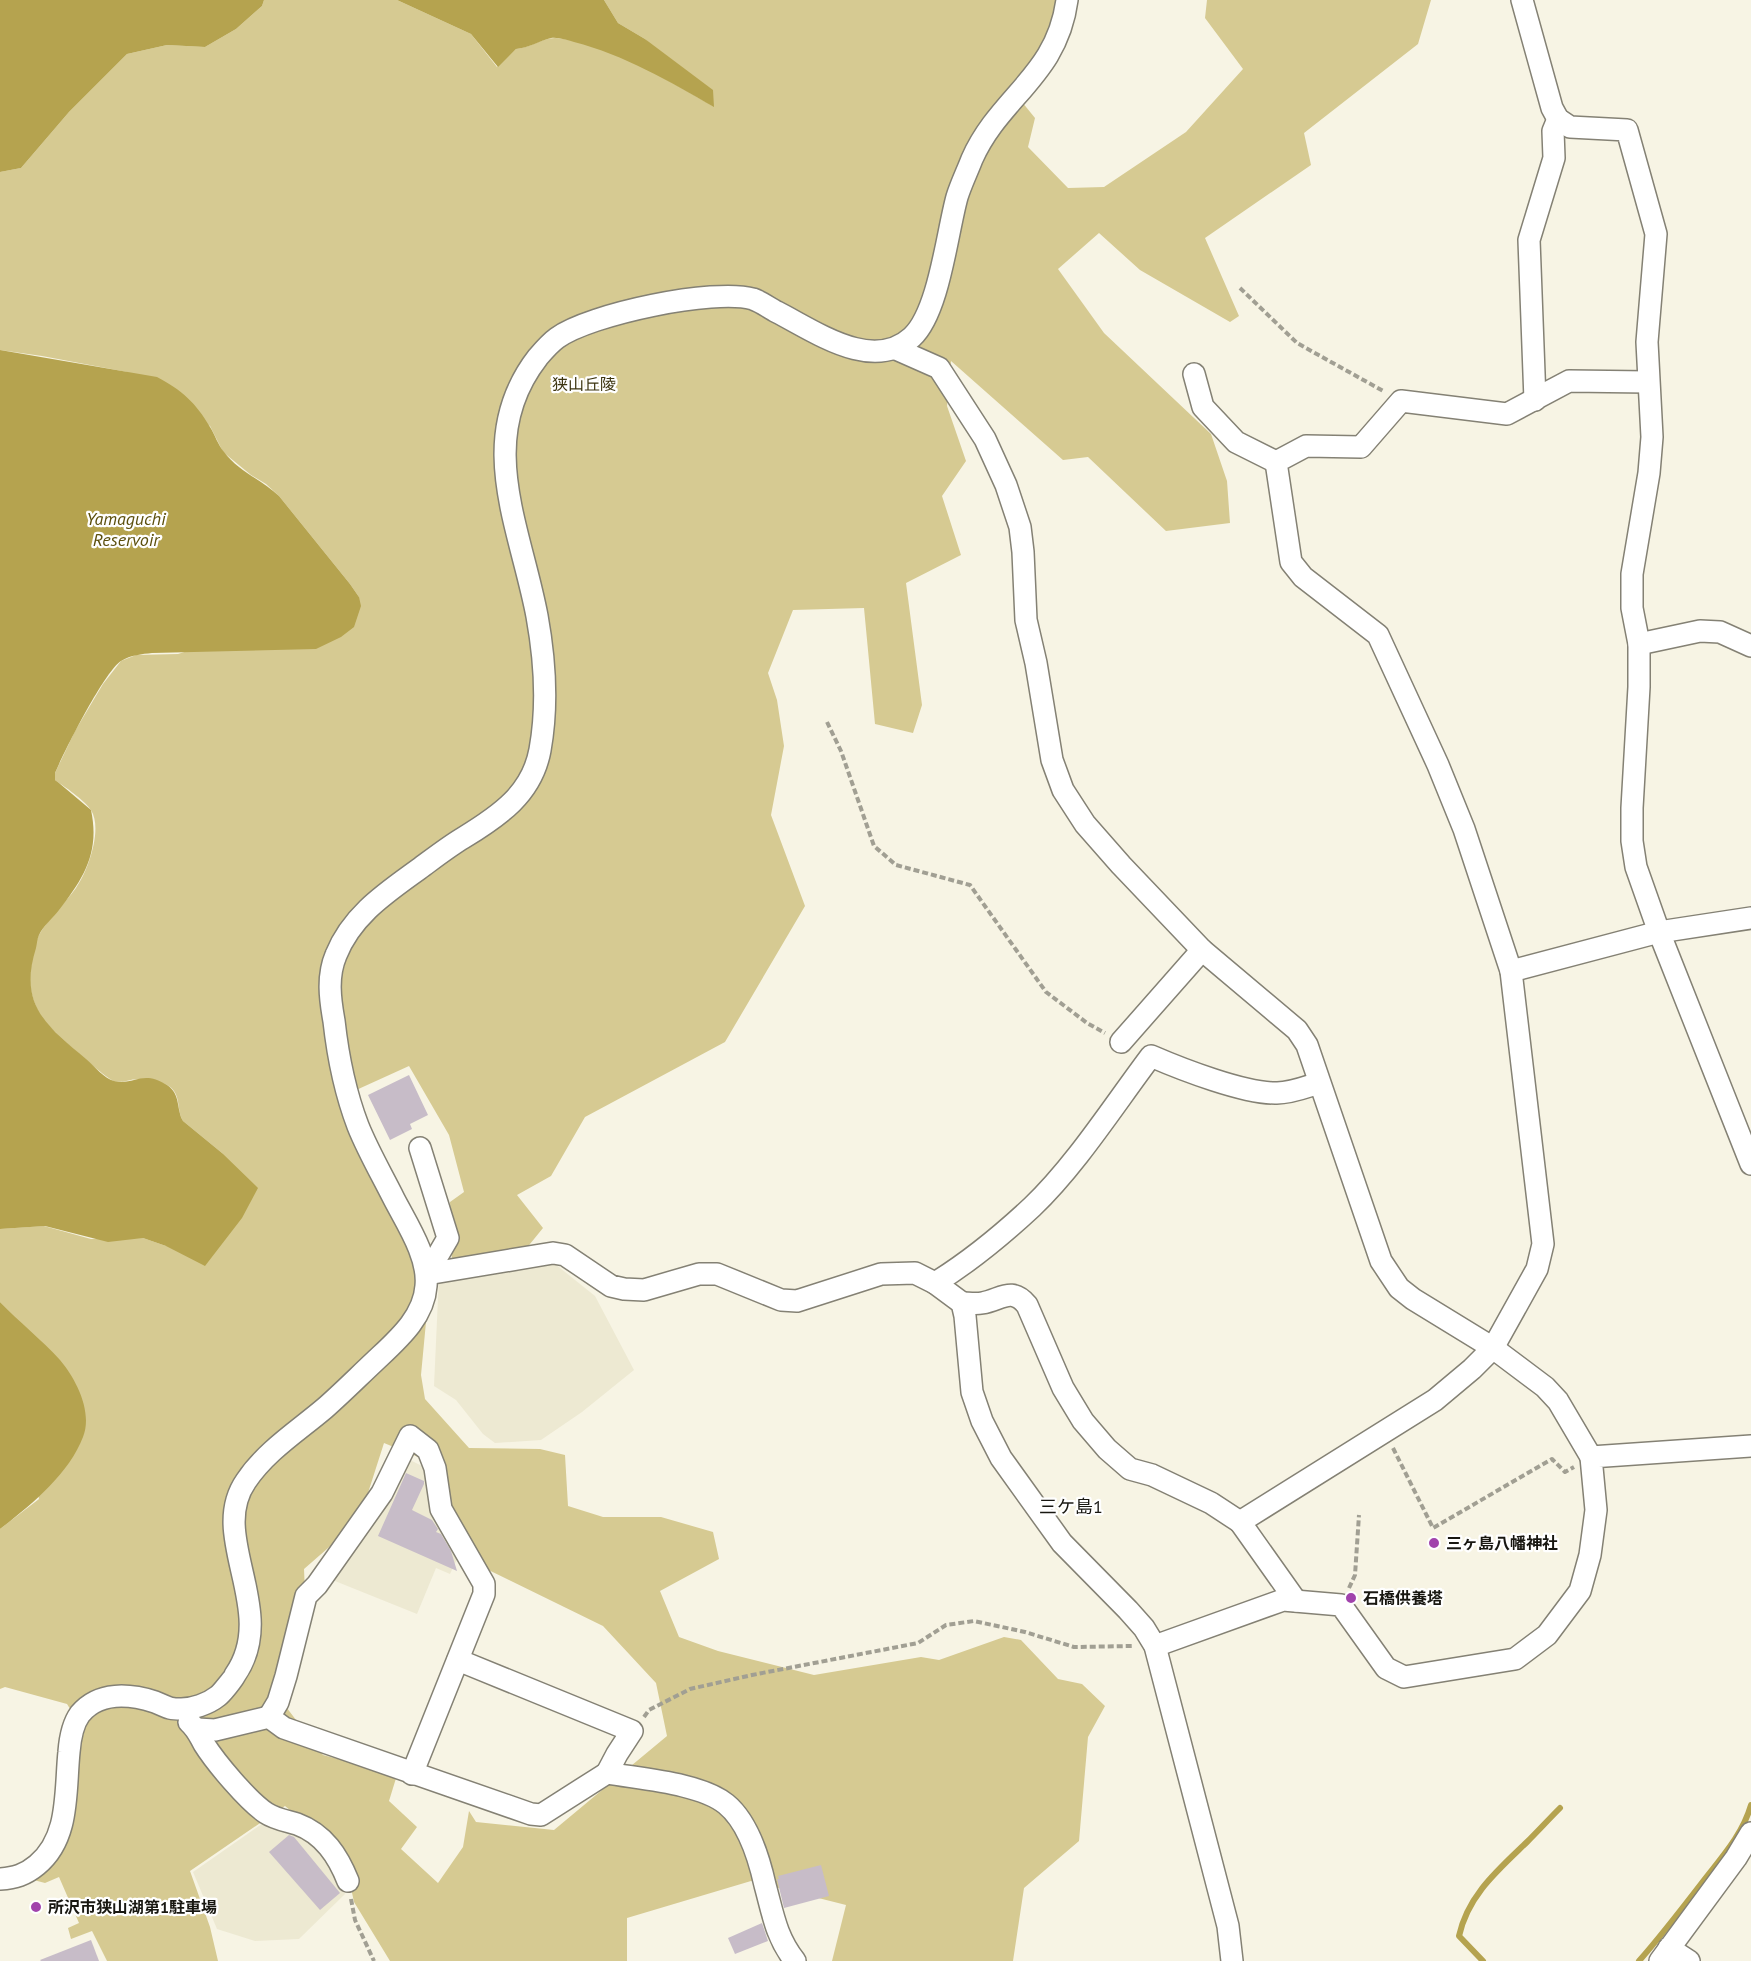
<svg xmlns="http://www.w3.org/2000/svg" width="1751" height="1961" font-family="'PT Sans','Noto Sans JP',sans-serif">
<rect width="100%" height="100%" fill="#f7f4e4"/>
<!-- built -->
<g fill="#ede9d2">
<path d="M555 1264 595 1296 634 1370 582 1412 541 1440 495 1443 483 1434 456 1400 434 1386 439 1276Z"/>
<path d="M404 1457 434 1472 458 1557 450 1574 436 1568 417 1614 330 1579Z"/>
<path d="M266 1821 309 1837 333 1863 345 1894 299 1939 255 1941 217 1929 193 1872Z"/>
</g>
<!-- green -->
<path fill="#d6ca92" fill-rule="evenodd" d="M264 0H397L471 34 497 67 516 49C529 48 544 37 556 38 607 42 669 81 713 106L645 39 618 23 604 0H1070L1022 102 1035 118 1028 147 1068 188 1104 187 1186 132 1243 69 1205 18 1207 0H1431L1418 44 1304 133 1311 165 1205 238 1239 316 1230 322 1140 270 1099 233 1058 269 1104 333 1211 434 1227 481 1230 523 1166 531 1088 457 1063 460 951 361 947 406 966 461 942 496 961 555 906 583 922 705 913 733 875 724 864 608 793 610 768 673 777 700 784 746 771 815 805 906 725 1042 585 1117 551 1176 517 1195 543 1228 521 1255 452 1262 450 1202 464 1192 449 1135 409 1066 354 1091 414 1251 415 1278 433 1290 426 1322 421 1375 425 1399 469 1448 540 1449 565 1455 568 1506 603 1517H661L713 1532 719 1559 660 1591 679 1637 718 1651 814 1675 921 1657 939 1660 1004 1637 1021 1640 1058 1679 1082 1684 1105 1706 1088 1737 1079 1841 1024 1888 1013 1961H832L846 1905 751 1881 627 1918V1961H390L354 1902 344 1855 285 1806 190 1871 210 1927 218 1961H107L92 1931 71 1939 68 1928 79 1923 59 1877 45 1883 30 1879 60 1851 84 1731 67 1704 5 1687 0 1689V1529L39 1499 8 1311 0 1302V1229L44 1226 91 1239 143 1238 166 1246 225 1158 222 1153 183 1121C176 1109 182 1093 167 1085 160 1081 139 1078 131 1080 125 1081 121 1083 114 1081 106 1079 48 1027 42 1018 36 1008 31 995 30 984 30 970 33 946 39 935 48 919 65 903 76 888 88 871 103 829 91 810 86 802 67 788 59 783L55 780V773L75 731 103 684 121 661 136 655 178 654 359 597 350 584 279 496 266 484 251 475 223 452 210 426 127 372 42 356 0 350V172L21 168 69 112 127 54 167 45 205 47 236 29 262 6ZM384 1443 438 1465 460 1556 603 1626 656 1683 667 1736 554 1830 476 1822 469 1811 463 1847 438 1883 401 1849 417 1827 389 1801 397 1775 323 1755 283 1703 307 1637 304 1569 359 1521Z"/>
<!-- water -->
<g fill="#b5a34f">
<path d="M0 0H264L262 6 236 29 205 47 167 45 127 54 69 112 21 168 0 172Z"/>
<path d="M397 0H604L618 23 645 39 713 90 714 107C669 81 624 55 574 42 567 40 558 37 551 38 539 41 529 48 516 49L498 67 471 34Z"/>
<path d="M0 350 157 377C182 390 196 403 210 427 215 435 218 445 224 452 238 471 262 480 279 496L350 584 359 597 361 606 354 627 341 637 316 649 152 653C142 654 131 655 121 661 104 672 64 752 55 773V780L59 783 91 810C100 852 84 878 59 910 53 918 43 926 39 935 37 939 37 944 36 948 18 1005 47 1026 86 1059 94 1066 105 1079 114 1081 134 1086 142 1069 167 1085 181 1094 176 1109 183 1121L222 1153 258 1188 242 1218 205 1266 166 1246 143 1238 108 1242 45 1226 0 1229Z"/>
<path d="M0 1302C19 1322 42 1340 60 1360 76 1379 93 1412 83 1437 69 1474 30 1506 0 1529Z"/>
</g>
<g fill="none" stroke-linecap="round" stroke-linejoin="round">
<!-- stream -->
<g stroke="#b5a34f" stroke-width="6">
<path d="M1483 1961 1459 1936C1468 1895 1498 1870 1527 1842 1538 1831 1549 1819 1560 1808"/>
<path d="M1639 1961C1661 1936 1681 1910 1701 1884 1720 1859 1742 1836 1751 1805"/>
</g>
</g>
<!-- building -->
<g fill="#c7bcc8">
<path d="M409 1075 428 1115 410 1124 412 1129 390 1140 368 1095Z"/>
<path d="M406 1473 424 1481V1484L412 1510 432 1520 438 1529 436 1532 441 1534 451 1551 457 1571 378 1536Z"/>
<path d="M289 1835 294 1837 340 1893 320 1910 269 1852Z"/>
<path d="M821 1865 829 1896 784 1908 777 1879H779L778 1876Z"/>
<path d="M762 1923 768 1941 735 1954 728 1938Z"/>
<path d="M91 1940 99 1961H41L40 1960Z"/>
</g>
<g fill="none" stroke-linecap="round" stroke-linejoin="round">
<!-- minor casing -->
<g stroke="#848174" stroke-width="24">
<g id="minor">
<path d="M1522 0 1552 108 1558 119 1570 127 1627 130 1656 234 1647 342 1652 437 1649 473 1632 574V608L1639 644V687L1632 808V841L1636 867 1659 932 1751 1164"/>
<path d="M896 349 939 368 985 439 1006 485 1020 527 1023 552 1026 620 1036 663 1052 760 1063 790 1085 824 1121 865 1202 950 1297 1030 1307 1045 1381 1261 1399 1288 1413 1299 1493 1348 1545 1387 1558 1401 1591 1457"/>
<path d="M1194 374 1203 407 1236 442 1276 462"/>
<path d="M1535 400 1529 240 1554 158 1553 131 1558 119"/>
<path d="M1639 644 1700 631 1720 632 1751 646"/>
<path d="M1511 971 1464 829 1438 765 1378 635 1303 577 1291 562 1276 462 1306 446 1361 447 1401 401 1507 414 1569 381 1648 382"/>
<path d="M1121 1042 1202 950"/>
<path d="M420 1148 448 1238 427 1274"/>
<path d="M427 1274 553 1253 565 1255 611 1286 624 1289 644 1290 699 1274H717L781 1300 797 1301 881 1274 915 1273 935 1283C969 1262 1002 1235 1032 1207 1076 1165 1114 1105 1151 1056 1181 1069 1245 1094 1277 1093 1291 1093 1306 1087 1319 1083"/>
<path d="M935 1283 962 1303 965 1316 972 1392 982 1421 1001 1458 1062 1543 1128 1610 1144 1628 1155 1646 1228 1926 1232 1961"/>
<path d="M962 1303C968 1303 976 1304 982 1303 1001 1300 1011 1286 1027 1305L1063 1388 1083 1421 1107 1449 1130 1469 1152 1475 1211 1503 1240 1522"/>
<path d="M1296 1601 1240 1522 1435 1400 1472 1369 1493 1348 1537 1269 1543 1244 1511 971 1659 932 1751 918"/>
<path d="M1155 1646 1283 1600 1341 1605 1386 1668 1404 1677 1515 1659 1547 1635 1580 1591 1590 1555 1596 1510 1591 1457 1751 1446"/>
<path d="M458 1660 632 1731 617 1754 607 1773"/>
<path d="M269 1717 278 1702 286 1676 306 1596 317 1585 382 1493 410 1436 428 1450 435 1468 441 1509 484 1584V1594L412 1774"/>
<path d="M189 1722C197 1729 199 1735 204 1744 216 1763 248 1801 266 1813 275 1819 287 1821 297 1824 324 1834 338 1856 348 1881"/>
<path d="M197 1729 215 1730 269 1717 284 1728 531 1814 541 1815 607 1773C640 1779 700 1783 726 1804 748 1822 759 1858 765 1885 773 1914 776 1937 795 1961"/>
<path d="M0 1879C15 1878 25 1875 37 1865 70 1838 65 1791 69 1752 70 1739 72 1725 80 1714 99 1691 130 1694 155 1702 168 1707 167 1709 181 1709 193 1709 208 1704 218 1696 221 1694 234 1678 235 1675 280 1610 207 1537 246 1481 266 1451 298 1431 325 1408 342 1393 358 1377 374 1362 396 1341 424 1318 426 1286 429 1257 407 1224 394 1199 382 1175 368 1151 358 1126 345 1092 338 1057 334 1021 330 999 327 976 336 955 352 915 386 893 419 869 434 858 448 847 463 838 499 816 532 794 540 750 548 706 545 660 537 616 520 526 474 439 538 357 544 350 550 343 557 338 590 314 714 288 753 299 762 302 769 308 777 312 816 332 873 373 912 337 939 312 947 233 957 197 961 184 967 172 972 159 1000 96 1057 76 1067 0"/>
<path d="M1669 1948 1689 1961"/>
<path d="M1660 1961 1736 1858 1751 1833"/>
</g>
</g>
<!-- path -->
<g stroke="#a19f93" stroke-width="4" stroke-dasharray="6 3" stroke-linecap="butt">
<path d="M1240 288 1297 343 1385 392"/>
<path d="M827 722 841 751 874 846 896 865 970 885 1046 992 1087 1023 1105 1033"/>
<path d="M1393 1448 1433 1528 1552 1459 1565 1472 1574 1467"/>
<path d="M1349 1588 1355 1575 1359 1515"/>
<path d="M644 1717 649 1710 690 1689 752 1675 918 1643 946 1625 974 1621 1025 1632 1074 1647 1133 1646"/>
<path d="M351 1899 355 1920 374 1961"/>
</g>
<!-- minor -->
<use href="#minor" stroke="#fff" stroke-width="21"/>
</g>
<!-- markers -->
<g fill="#a143ac" stroke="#fff" stroke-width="2">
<circle cx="1434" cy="1543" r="6"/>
<circle cx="1351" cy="1598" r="6"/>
<circle cx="36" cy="1907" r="6"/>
</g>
<g text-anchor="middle" stroke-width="4.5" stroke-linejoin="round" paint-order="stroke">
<!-- park labels -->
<g font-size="16" fill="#3c340f" stroke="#fff">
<text x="584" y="390">狭山丘陵</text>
</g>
<!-- poi labels -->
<g font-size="16" font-weight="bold" fill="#181711" stroke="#fff" text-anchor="start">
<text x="1446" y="1549">三ヶ島八幡神社</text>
<text x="1363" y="1604">石橋供養塔</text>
<text x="48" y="1913">所沢市狭山湖第1駐車場</text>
</g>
<!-- water labels -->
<g font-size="18" font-style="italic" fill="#5c4f0d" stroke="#fff">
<text x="126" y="525">Yamaguchi<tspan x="126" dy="21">Reservoir</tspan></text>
</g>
<!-- neighbourhood labels -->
<g font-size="18" fill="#181711" stroke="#fff">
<text x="1071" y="1513">三ケ島1</text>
</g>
</g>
</svg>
